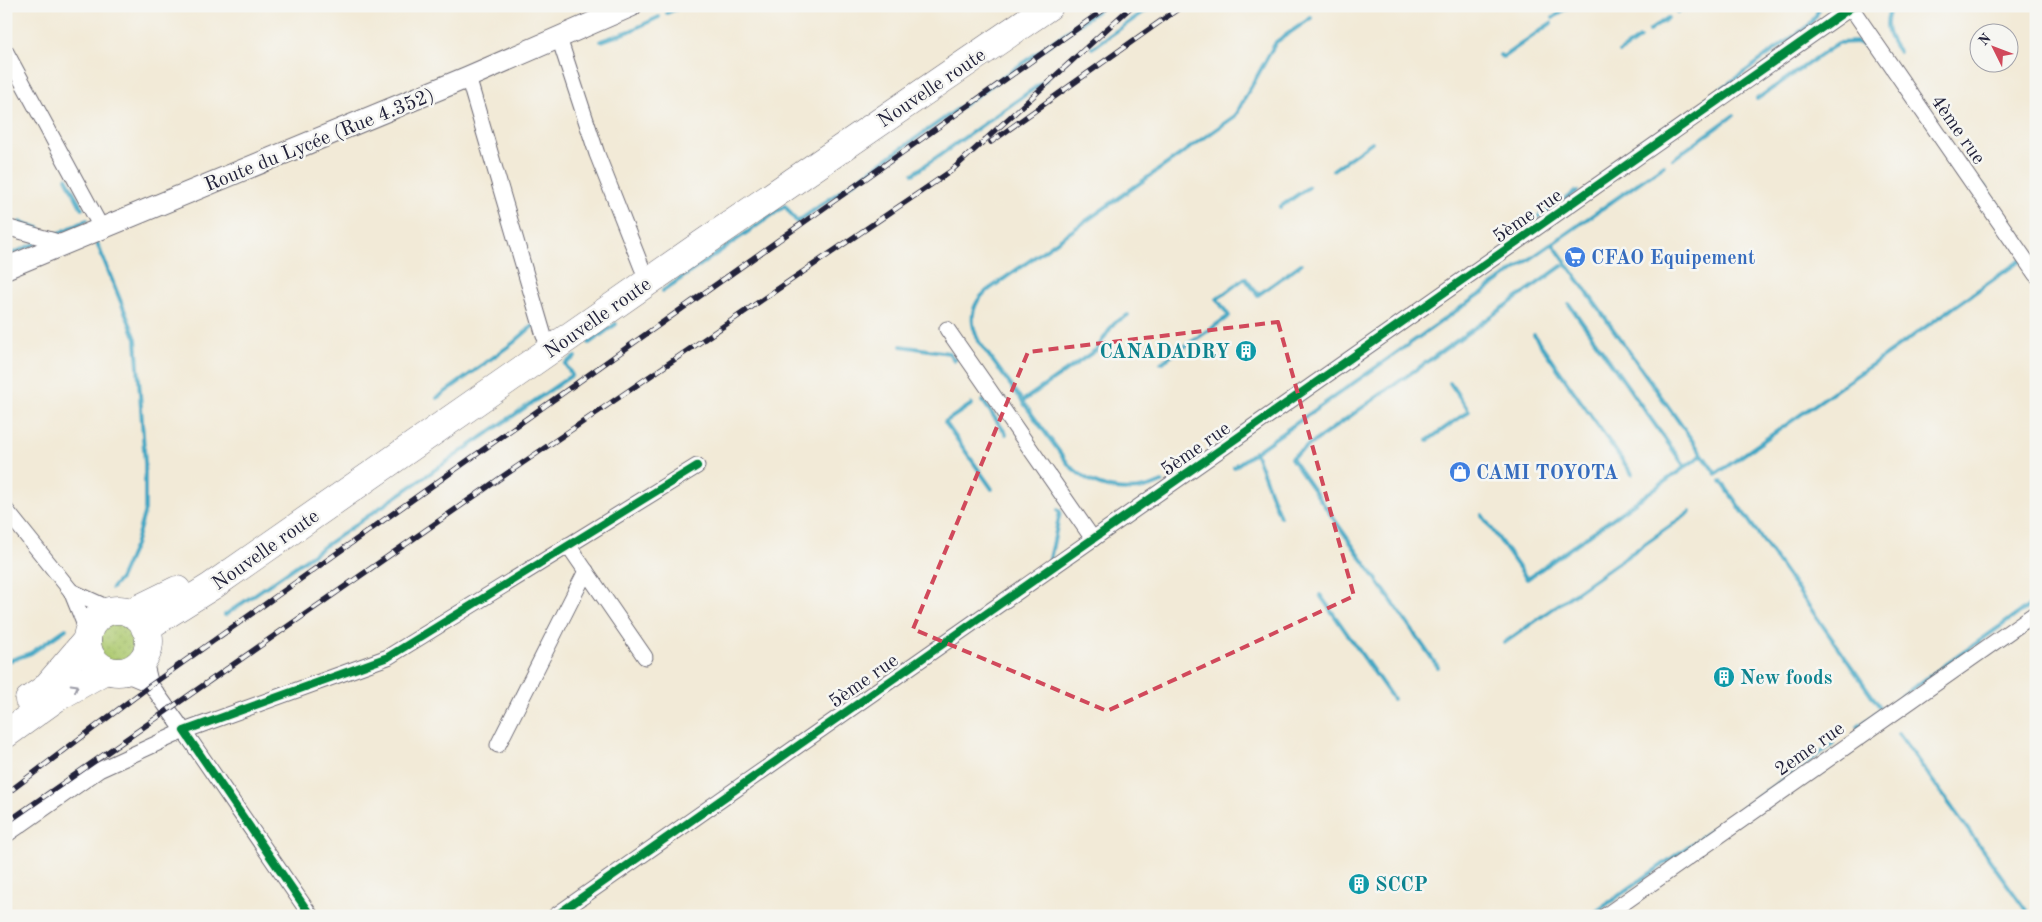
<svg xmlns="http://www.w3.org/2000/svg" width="2042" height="922" font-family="'Old Standard TT',serif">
<defs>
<pattern id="garden-dots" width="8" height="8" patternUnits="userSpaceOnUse" patternTransform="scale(1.25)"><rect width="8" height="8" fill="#aeca71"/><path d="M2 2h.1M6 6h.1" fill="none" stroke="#95ad63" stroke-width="1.8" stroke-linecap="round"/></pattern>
</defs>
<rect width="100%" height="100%" fill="#f6f6f2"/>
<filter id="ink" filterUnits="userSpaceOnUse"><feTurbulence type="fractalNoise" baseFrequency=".02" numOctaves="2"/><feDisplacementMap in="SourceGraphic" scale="10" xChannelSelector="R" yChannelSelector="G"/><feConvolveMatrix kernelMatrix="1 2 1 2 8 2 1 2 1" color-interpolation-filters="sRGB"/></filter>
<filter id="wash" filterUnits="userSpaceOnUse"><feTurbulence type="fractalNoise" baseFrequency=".0096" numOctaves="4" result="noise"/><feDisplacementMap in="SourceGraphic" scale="20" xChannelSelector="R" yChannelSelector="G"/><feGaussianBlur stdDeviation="1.12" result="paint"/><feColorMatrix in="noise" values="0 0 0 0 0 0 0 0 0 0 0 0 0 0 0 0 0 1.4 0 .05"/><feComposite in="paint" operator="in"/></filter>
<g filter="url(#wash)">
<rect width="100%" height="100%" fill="#f2ead7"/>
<!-- garden -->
<path fill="url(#garden-dots)" stroke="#687656" d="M120 615 143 636C143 646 141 654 133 661 101 688 69 619 120 615Z"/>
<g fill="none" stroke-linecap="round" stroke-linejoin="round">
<!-- stream -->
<g stroke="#44a7c4" stroke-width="4">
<path d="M1892 6C1882 24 1888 38 1899 52"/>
<path d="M1677 12 1686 6"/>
<path d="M667 13 683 6"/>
<path d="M1553 18 1569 6"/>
<path d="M1649 31 1668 18"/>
<path d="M601 41 630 31 659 17"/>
<path d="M1092 48 1152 6"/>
<path d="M1620 52 1640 38"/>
<path d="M1500 55 1503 57 1551 23"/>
<path d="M1721 89 1809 25 1816 16 1819 6"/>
<path d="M1757 99 1838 43 1857 42 1872 49"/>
<path d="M1673 159 1734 115"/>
<path d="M1333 170 1372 142"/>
<path d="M913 174 1046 80"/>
<path d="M66 178 82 209"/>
<path d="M1983 185 2016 232"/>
<path d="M1280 207 1309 187"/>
<path d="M1538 217 1577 191"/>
<path d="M20 222 39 228"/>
<path d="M55 235 87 220"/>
<path d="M97 243 136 339 145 463V510L135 545 120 579 112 588"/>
<path d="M1552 243 1716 474 2021 260"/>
<path d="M6 256 37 243"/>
<path d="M663 291 785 206 797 222 1104 6"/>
<path d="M1569 304 1685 467"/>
<path d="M1534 335 1632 474"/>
<path d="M589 343 616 324"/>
<path d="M901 346 949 353 954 360 957 358"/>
<path d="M1161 363 1229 316 1217 299 1245 278 1258 295 1301 264"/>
<path d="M437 398 513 343 536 323"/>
<path d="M1024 400 1096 350 1114 323 1128 315"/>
<path d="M983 401 1006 434"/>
<path d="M972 404 945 422 992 489"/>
<path d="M1428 440 1469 411 1450 383"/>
<path d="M1255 452 1280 517"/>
<path d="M1234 467 1664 165"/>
<path d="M1721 481 1882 710"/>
<path d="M1162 482C1129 497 1095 490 1069 465L979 342C969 322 970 304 988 290L1235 116 1276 42 1311 18"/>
<path d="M1482 515 1527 579 1702 455"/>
<path d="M1049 564 1060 512 1058 510"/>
<path d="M1320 595 1393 699"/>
<path d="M225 615 572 375 565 364 575 357"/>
<path d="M1504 643 1690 512"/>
<path d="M6 662 31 653 66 629"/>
<path d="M1438 667 1291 458 1562 266"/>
<path d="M1858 727 2036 601"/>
<path d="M1899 734 2030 916"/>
<path d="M1590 916 1833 744"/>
</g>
</g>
</g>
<g filter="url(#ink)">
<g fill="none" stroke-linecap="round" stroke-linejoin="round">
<!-- street casing -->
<g stroke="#6b6872" stroke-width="17">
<g id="street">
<path d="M1850 6 2036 275"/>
<path d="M559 38 597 154 642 268"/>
<path d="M6 52 102 229"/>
<path d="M468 77 544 336"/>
<path d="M6 227 65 244"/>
<path d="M947 329 1093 539"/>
<path d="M6 510 71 591 88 633"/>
<path d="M568 545 645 657"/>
<path d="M71 591 115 611"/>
<path d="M120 672 151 685"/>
<path d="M498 745 586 571"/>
<path d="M6 835 99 770 184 731 151 685 144 657"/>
<path d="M311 916 184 731 388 657 697 466"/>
<path d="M555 916 1853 6"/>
<path d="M1605 916 2036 613"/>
</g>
</g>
<!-- secondary casing -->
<g stroke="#6b6872" stroke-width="23">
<path id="secondary" d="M6 268 468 77 631 6"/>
</g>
<!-- highway casing -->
<g stroke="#6b6872" stroke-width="29">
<g id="highway">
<circle cx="118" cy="641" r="31"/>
<path d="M130 613 177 590"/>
<path d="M145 628 212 586 695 249 1049 6"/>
<path d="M29 700 45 689 87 640"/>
<path d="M6 734 56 698 105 670"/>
</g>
</g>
<!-- street -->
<use href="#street" stroke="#fff" stroke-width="15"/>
<!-- secondary -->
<use href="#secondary" stroke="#fff" stroke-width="21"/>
<!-- highway -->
<use href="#highway" stroke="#fff" stroke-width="28"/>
<!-- rail casing -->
<g stroke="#22223b" stroke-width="5.5">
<g id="rail">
<path d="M991 142 1182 6"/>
<path d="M6 794 151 685 1109 6"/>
<path d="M6 823 499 479 951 171 1132 6"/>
</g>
</g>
<!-- rail -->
<use href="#rail" stroke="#f6f6f2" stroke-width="4" stroke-dasharray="11" stroke-linecap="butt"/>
<!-- cycleway casing -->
<g stroke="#f6f6f2" stroke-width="11">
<g id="cycleway">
<path d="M311 916 184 731 388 657 697 466"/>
<path d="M555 916 1853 6"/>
</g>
</g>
<!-- cycleway -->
<use href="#cycleway" stroke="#00873e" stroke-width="8"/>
</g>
<!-- one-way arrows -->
<defs><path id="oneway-chevron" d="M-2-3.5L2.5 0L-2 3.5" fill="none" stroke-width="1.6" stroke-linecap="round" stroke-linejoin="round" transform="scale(1.25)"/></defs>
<use stroke="#9c9ca7" href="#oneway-chevron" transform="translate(75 687) rotate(-30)"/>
</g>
<!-- marked area -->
<path fill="none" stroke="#d1495b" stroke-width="4" stroke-dasharray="10 6" stroke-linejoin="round" d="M1278 322 1354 596 1107 711 913 629 1028 352Z"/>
<!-- icons -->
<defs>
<g id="supermarket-disc" transform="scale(1.125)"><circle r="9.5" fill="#3f7fe0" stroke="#f6f6f2"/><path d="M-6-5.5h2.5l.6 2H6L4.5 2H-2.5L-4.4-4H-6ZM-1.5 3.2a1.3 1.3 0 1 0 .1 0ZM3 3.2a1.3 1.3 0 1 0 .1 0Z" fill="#fff"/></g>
<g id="building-disc" transform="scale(1.125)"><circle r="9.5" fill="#0f9aa8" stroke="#f6f6f2"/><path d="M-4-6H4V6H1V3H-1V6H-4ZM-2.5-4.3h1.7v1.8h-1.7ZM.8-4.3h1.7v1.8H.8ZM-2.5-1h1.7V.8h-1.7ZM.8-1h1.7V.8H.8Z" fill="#fff"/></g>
<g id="shop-disc" transform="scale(1.125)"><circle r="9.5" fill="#3f7fe0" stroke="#f6f6f2"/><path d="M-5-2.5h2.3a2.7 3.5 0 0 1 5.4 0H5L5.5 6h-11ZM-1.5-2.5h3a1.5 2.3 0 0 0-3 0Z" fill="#fff"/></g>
</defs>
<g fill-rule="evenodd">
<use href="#supermarket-disc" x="1575" y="257"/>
<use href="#building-disc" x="1246" y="351"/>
<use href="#shop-disc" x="1460" y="472"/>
<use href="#building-disc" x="1724" y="677"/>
<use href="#building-disc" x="1359" y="884"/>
</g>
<g text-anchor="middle" stroke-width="5" stroke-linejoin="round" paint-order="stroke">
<!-- street labels -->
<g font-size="20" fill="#22223b" stroke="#f6f6f2">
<text transform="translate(931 87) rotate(-34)" y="7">Nouvelle route</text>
<text transform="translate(1959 129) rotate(55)" y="7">4ème rue</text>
<text transform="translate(319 139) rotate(-22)" y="7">Route du Lycée (Rue 4.352)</text>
<text transform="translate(1527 215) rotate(-35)" y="7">5ème rue</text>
<text transform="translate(597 317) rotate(-35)" y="7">Nouvelle route</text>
<text transform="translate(1195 448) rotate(-35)" y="7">5ème rue</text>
<text transform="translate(265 549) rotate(-35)" y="7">Nouvelle route</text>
<text transform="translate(863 680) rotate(-35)" y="7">5ème rue</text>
<text transform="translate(1809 748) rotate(-35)" y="7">2eme rue</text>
</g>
<!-- shop labels -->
<g font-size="20" font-weight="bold" fill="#366cbe" stroke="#f6f6f2" text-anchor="start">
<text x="1591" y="264">CFAO Equipement</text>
<text x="1476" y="479">CAMI TOYOTA</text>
</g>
<!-- culture labels -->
<g font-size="20" font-weight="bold" fill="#0d838f" stroke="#f6f6f2" text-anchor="start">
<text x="1230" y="358" text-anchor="end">CANADADRY</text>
<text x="1740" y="684">New foods</text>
<text x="1375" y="891">SCCP</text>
</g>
</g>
<!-- margin -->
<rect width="2042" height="922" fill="none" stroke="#f6f6f2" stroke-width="25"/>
<!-- north arrow -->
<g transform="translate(1994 48) rotate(312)"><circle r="24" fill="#f6f6f2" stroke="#a1a1a9"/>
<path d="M0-4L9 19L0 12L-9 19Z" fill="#d1495b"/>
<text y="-8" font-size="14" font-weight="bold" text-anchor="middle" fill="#22223b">N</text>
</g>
</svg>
